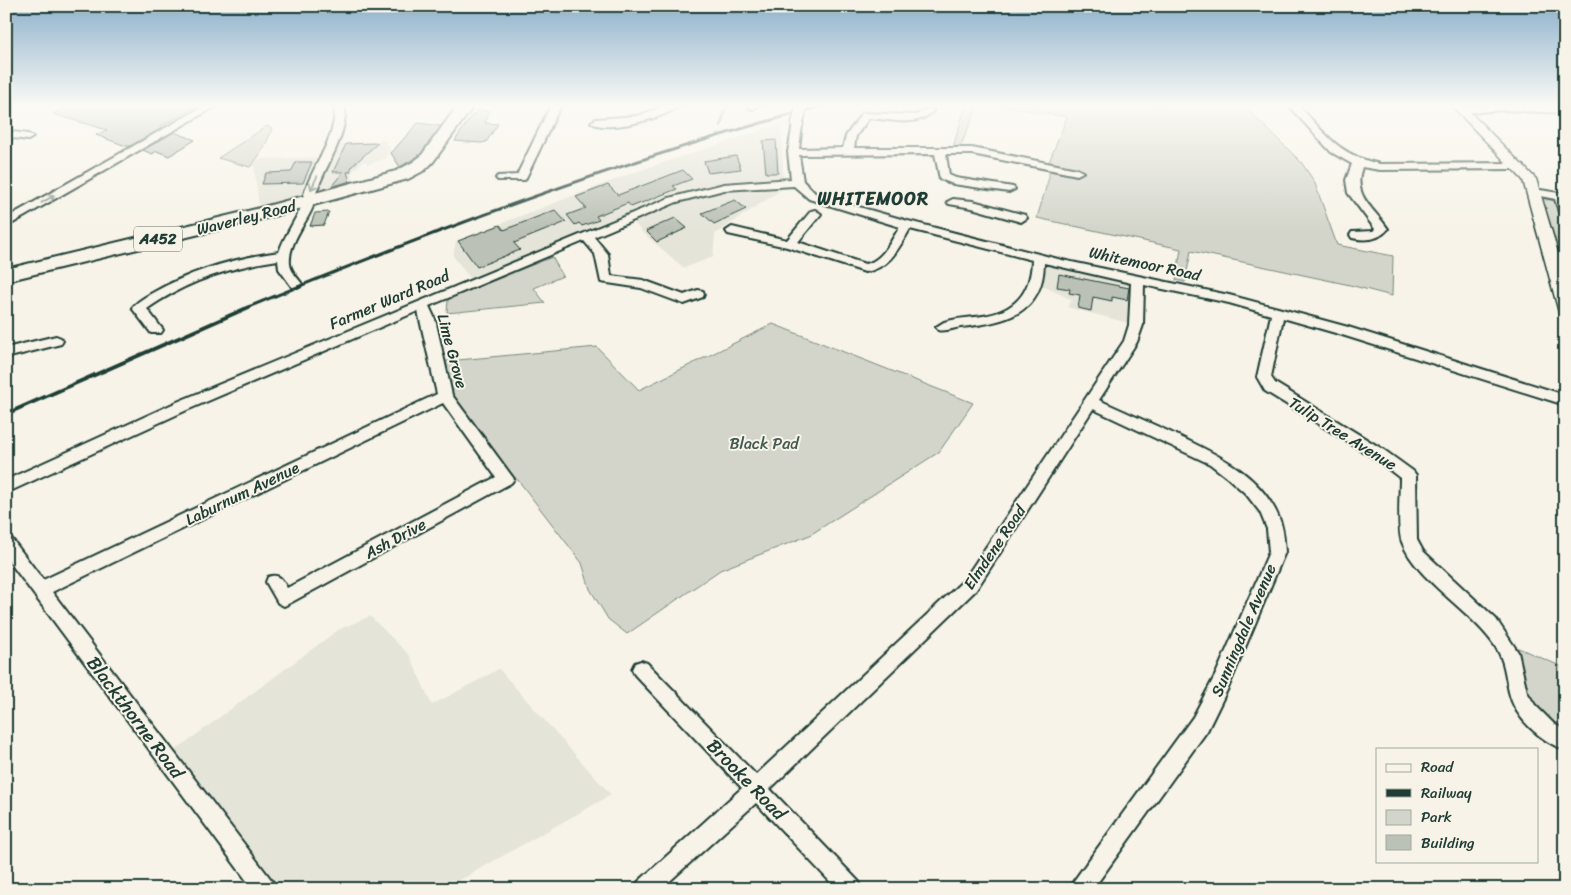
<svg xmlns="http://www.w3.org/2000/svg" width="1571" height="895" font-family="Sriracha,sans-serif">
<rect width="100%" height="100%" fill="#f7f3e8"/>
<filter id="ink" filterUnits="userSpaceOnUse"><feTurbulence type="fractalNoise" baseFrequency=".02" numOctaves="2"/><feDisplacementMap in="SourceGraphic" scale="10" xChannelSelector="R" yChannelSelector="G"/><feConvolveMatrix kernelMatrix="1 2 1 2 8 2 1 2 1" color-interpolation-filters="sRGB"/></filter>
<g filter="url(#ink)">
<!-- built -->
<g fill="#e5e4d9">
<path d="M781 124 784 188 715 234 713 257 684 268 642 232 628 215 470 278 453 256 456 241 632 173Z"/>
<path d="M385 140 392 153 386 155 387 158 368 164 364 161 355 169 351 174 355 185 260 213 254 166 253 165 258 159 333 157 339 144Z"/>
<path d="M1038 258 1138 279 1136 325 1067 307 1072 300 1035 282Z"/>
<path d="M370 616 410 656 432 705 499 669 611 795 444 889H266L166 757 338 630Z"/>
</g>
<!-- green -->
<g fill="#d3d5ca" stroke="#79897f">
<path d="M966 105H978L961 145 953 147Z"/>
<path d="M998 105H1243L1301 162 1314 181 1337 245 1393 256 1392 296 1350 285 1191 251 1185 282 1176 280 1181 249 1037 218 1049 177V162L1067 117Z"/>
<path d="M267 126 272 128C268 142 260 156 250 167L218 158Z"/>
<path d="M1543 200C1546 200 1551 199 1554 201 1568 207 1565 271 1565 286Z"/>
<path d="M552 257 563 276 534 288 545 303 447 313 448 299Z"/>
<path d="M773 324 973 403 939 452 810 535 720 570 627 634 608 619 590 589 582 563 518 480 506 479 445 396 437 362 597 347 639 390Z"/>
<path d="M1502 641 1565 668V741L1528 711Z"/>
</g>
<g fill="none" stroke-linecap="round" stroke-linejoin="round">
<!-- stream -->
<path stroke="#6f8077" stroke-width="3" d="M721 125 726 105"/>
</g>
<!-- building -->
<g fill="#bbc1b6" stroke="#1f3d34">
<path d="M70 105H199L160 127 162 128 130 146H126L96 135 107 130 53 114Z"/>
<path d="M477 110 490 111 485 123 498 124 486 142 481 143 455 141 472 115H474Z"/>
<path d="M418 123 441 126 420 155 400 167 391 153Z"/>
<path d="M174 132 195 140 169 156 157 151 152 154 143 150Z"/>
<path d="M776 140 778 173H766L763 141Z"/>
<path d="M378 143 352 166 350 172H347L350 181 331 187 343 172H333L346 144Z"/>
<path d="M736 156 741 169 708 173 704 161Z"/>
<path d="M296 162H312L303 183 262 184 266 173 291 172Z"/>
<path d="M683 170 692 179 673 186 677 189 631 207 628 203 596 216 599 220 582 226 579 223 575 225 567 215 586 208 576 197 608 185 618 195Z"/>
<path d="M735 200 746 209 714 224 702 213Z"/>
<path d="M555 210 566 222 514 243 520 250 477 267 458 241 500 225 504 230Z"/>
<path d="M329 212 324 225 310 226 315 213Z"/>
<path d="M675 218 687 228 657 242 646 231Z"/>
<path d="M1059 274 1129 288 1127 300 1112 297V301L1093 297 1091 311 1078 308 1080 295 1069 293 1070 289 1057 287Z"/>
</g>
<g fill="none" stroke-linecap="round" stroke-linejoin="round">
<!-- minor casing -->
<g stroke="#1f3d34" stroke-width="4">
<g id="minor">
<path d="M206 105H218L6 227V218Z"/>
<path d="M335 105H345C347 135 330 158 319 185 315 193 315 203 311 211 303 227 288 246 290 264 291 272 298 278 302 284L300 287H292L279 269 278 260C230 267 186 281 147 309L163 330 161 333H151L132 308C137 301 147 296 154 292 193 270 235 258 279 252 284 237 293 224 300 210 303 203 303 195 306 188 317 159 336 137 335 105Z"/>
<path d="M551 105H561L525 180H498L496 178 498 176 517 175Z"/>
<path d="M668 105H680C668 118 604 134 591 122L596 119 637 116Z"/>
<path d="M749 105H759L753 109 749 108Z"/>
<path d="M1288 105H1298C1326 134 1339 156 1380 164L1518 163 1524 166 1518 169 1380 170 1362 167C1352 196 1373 207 1388 229 1379 240 1365 241 1352 238L1350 235 1352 232 1373 231 1375 229 1348 193 1346 180 1352 164 1331 152Z"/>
<path d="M1494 105 1565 107V113L1505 110 1463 113 1458 110 1463 107Z"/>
<path d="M928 108 932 109 933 111C918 128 889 119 869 118L856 136 854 148H972L1077 169 1083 172 1077 175 972 154H946L949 175 956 178 1013 187 1015 189 1009 192 953 184 940 179 935 154 799 155 803 181 817 195 908 221 1062 260 1229 295 1278 308 1348 327 1565 395V405L1339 334 1283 318 1271 377 1275 383 1384 450 1413 471 1416 475 1417 540 1423 551 1496 619 1518 652 1527 692 1535 705 1554 724 1565 730V750C1541 741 1515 719 1509 692 1505 675 1505 661 1495 646 1471 610 1416 580 1402 542 1397 530 1400 492 1400 478L1374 458 1265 391 1257 377 1271 315 1229 303 1144 285 1143 325 1137 342 1099 400C1123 411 1146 421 1170 432 1212 452 1260 472 1279 518 1284 529 1284 540 1285 552L1229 686 1207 731 1093 889H1070L1073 882 1193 717 1216 674 1269 552 1267 529 1260 512 1246 494 1228 478 1210 464 1093 409 976 590 770 789 859 882 862 889H837L756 803 661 889H635L638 882 742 788 635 675 632 669 635 663 641 661 647 663 756 775 964 580 1124 341 1129 325 1131 283 1044 263C1043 315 1003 323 961 327 953 328 946 332 938 330L936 327 944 322C957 318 969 318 983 316 1015 311 1031 293 1032 260L910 229C898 249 890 268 865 272L787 247 728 234 726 231 732 227 787 240 811 211 815 210 821 214 798 242 865 264C883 261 891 240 900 227L809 199 794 186 724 190 677 202 594 237 608 254 611 276 643 280 684 295 698 290 703 291 704 294 703 297 684 304 641 288 601 282 595 254 584 241 429 306 435 319 452 395 511 475 514 479 511 483 290 603 284 606 278 603 266 582 268 577C279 573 282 579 287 588L496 477 443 403 52 592 273 882 276 889H253L6 557V537L12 539 43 580 437 394 418 311 187 410 6 493V480L177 402 669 198 724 184 791 179 788 152 793 123H801L802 125 799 149 843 148 846 136 862 113 916 115Z"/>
<path d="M6 131 28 134 33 137 28 140 6 137Z"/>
<path d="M1534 189 1565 194V215L1559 212 1555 199 1530 194 1528 192 1530 190Z"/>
<path d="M953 199 973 201 1025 215 1027 218 1021 222 972 208 949 204 947 202Z"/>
<path d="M56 336 61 338 63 341 61 344 6 358V348Z"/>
</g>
</g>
<!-- tertiary casing -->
<g stroke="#1f3d34" stroke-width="3">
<path id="tertiary" d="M1451 105H1463L1536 179 1565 276V317L1560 316 1523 180Z"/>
</g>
<!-- primary casing -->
<g stroke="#1f3d34" stroke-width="4">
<path id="primary" d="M458 105H474L433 162 425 170 408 179 266 218 6 281V269L256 209 396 171 413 162 421 156Z"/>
</g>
<!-- minor -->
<use href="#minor" fill="#f7f3e8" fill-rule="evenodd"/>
<!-- tertiary -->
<use href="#tertiary" fill="#f7f3e8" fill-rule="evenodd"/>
<!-- primary -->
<use href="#primary" fill="#f7f3e8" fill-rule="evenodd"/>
<!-- rail-far1 -->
<path stroke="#1f3d34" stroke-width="3" d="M246 308C435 230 628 158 826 105"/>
<!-- rail -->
<path stroke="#1f3d34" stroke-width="4" d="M6 414 249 307"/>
<!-- minor-bridge casing -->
<g stroke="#1f3d34" stroke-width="14" stroke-linecap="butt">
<path id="minor-bridge" d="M797 125 802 105"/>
</g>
<!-- minor-bridge -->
<use href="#minor-bridge" stroke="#f7f3e8" stroke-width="11"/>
</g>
<!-- one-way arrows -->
<defs><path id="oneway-shaft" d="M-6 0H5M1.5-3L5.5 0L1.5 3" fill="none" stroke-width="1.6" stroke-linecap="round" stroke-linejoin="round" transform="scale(1.25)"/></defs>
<g stroke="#8b988e">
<use href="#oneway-shaft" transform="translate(314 183) rotate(115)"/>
<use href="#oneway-shaft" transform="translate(48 199) rotate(-30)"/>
</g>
</g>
<!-- sky -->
<linearGradient id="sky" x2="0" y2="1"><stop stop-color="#8db1cc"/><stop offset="0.46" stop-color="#fbfaf5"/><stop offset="1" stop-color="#fbfaf5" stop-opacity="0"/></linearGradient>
<rect width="1571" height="230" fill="url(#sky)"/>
<g text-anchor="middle" stroke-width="4" stroke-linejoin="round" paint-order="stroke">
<!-- shield labels -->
<rect fill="#f7f3e8" stroke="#60746a" stroke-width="1" x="134" y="226.5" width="48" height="25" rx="4"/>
<g font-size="15" font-weight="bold" fill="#1f3d34">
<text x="158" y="244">A452</text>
</g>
<!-- street labels -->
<g font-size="16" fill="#1f3d34" stroke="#f7f3e8">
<text transform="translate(246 217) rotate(-14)" y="6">Waverley Road</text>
<text transform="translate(1145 263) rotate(12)" y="6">Whitemoor Road</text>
<text transform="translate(389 299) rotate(-23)" y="6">Farmer Ward Road</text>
<text transform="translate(453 351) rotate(75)" y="6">Lime Grove</text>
<text transform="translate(1343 433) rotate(32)" y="6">Tulip Tree Avenue</text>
<text transform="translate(242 493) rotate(-26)" y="6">Laburnum Avenue</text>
<text transform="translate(395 538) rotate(-28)" y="6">Ash Drive</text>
<text transform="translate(994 547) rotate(-56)" y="6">Elmdene Road</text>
<text transform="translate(1243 630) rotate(-67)" y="6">Sunningdale Avenue</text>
</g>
<!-- park labels -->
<g font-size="16" fill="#435b52" stroke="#f7f3e8">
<text x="764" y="449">Black Pad</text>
</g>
<!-- far-district labels -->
<g font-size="18" font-weight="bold" letter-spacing="1" fill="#1f3d34" stroke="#f7f3e8">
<text x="873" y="205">WHITEMOOR</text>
</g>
<!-- near-street labels -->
<g font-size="19" fill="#1f3d34" stroke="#f7f3e8">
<text transform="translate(136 717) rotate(53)" y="7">Blackthorne Road</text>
<text transform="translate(747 779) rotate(46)" y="7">Brooke Road</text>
</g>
</g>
<!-- margin -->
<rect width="1571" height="895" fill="none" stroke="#f7f3e8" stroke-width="25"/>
<rect x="12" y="12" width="1546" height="870" fill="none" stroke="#1f3d34" stroke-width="2" filter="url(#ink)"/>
<!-- legend -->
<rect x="1376" y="748" width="162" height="115" fill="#f7f3e8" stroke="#a1aaa0"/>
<rect x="1386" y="764" width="25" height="8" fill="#f7f3e8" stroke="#a1aaa0"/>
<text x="1421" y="772" font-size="15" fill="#1f3d34">Road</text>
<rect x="1386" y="789" width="25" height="8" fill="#1f3d34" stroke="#a1aaa0"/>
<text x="1421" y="798" font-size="15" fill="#1f3d34">Railway</text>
<rect x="1386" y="810" width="25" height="15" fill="#d3d5ca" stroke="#a1aaa0"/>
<text x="1421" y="822" font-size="15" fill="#1f3d34">Park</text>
<rect x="1386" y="835" width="25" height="15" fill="#bbc1b6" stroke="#a1aaa0"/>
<text x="1421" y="848" font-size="15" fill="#1f3d34">Building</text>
</svg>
